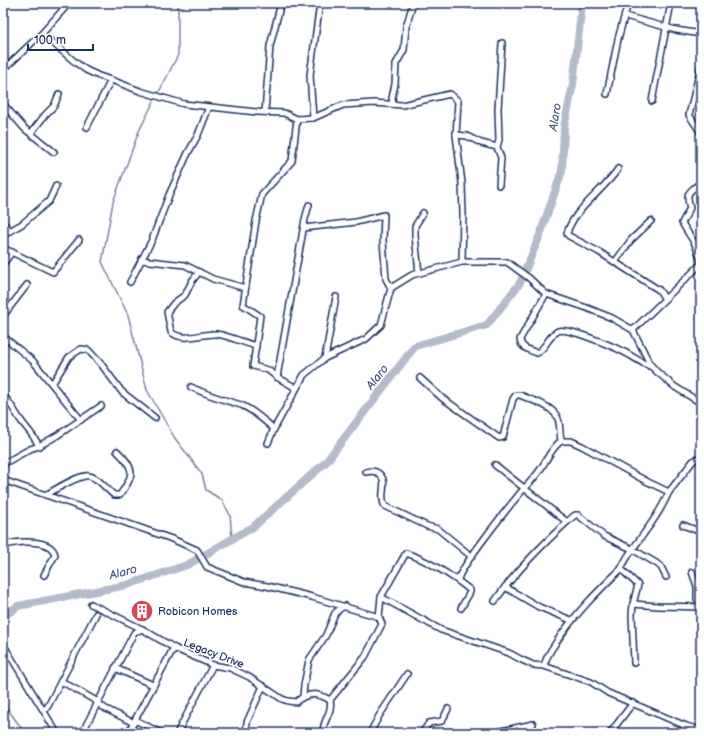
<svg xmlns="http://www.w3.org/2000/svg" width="704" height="736" font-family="'Balsamiq Sans',sans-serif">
<rect width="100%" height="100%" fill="#fff"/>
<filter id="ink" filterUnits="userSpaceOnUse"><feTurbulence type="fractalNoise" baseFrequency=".025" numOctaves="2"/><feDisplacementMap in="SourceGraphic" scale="8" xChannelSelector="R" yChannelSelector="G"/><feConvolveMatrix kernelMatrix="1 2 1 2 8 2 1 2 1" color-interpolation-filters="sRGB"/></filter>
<g filter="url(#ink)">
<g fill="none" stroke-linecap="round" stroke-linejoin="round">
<!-- stream -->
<g stroke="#77839f" stroke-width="1.5">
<path d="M158 94 178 55V3"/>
<path d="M156 97 139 131 113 202 102 262 128 315 147 390 174 437 202 474 206 490 222 500 230 515 232 538"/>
<path d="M3 703 25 733"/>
</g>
<!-- river -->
<path stroke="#b5bbca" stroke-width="8" d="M3 617 18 606 127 585 187 565 253 527 326 462 415 346 487 325 520 283 540 235 562 171 564 127 573 85 582 3"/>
<!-- minor casing -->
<g stroke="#1b2f5e" stroke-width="8">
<g id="minor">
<path d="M454 3 471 5 476 3"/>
<path d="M625 16 676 30 701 34"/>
<path d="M38 38 69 3"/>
<path d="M701 66 689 115 701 133"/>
<path d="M3 70 37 38 42 36 46 37 75 62 86 70 99 76 114 81 140 91 184 104 256 112 284 113 297 119 313 118 343 105 374 103 402 105 450 94 458 101 456 135 462 183 463 214 462 262H507L529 278 546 294 587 308 612 318 633 330 650 364 656 371 675 387 701 403"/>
<path d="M607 94 618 39 628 3"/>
<path d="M652 101 671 3"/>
<path d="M3 104 25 129 54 152"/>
<path d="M393 104 392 98 395 84 396 64 404 50 406 27 413 3"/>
<path d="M265 112 270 46 281 3"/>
<path d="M313 118 310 75 320 3"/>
<path d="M87 127 111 80"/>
<path d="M31 133 45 115 54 106 59 94"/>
<path d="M456 135 467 136 481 143 497 147"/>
<path d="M618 169C605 189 571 212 567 234L569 236 599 252 659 290 665 299"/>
<path d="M701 182C689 193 685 191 690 208L682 223 695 244 701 260"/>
<path d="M499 185 501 158 497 147 499 140 498 109 502 43"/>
<path d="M3 223 8 228V232L3 236"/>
<path d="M8 232 22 224 49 201 56 186"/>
<path d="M3 248 53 272 79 240"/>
<path d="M141 260 185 265 213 279 245 288"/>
<path d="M615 262 631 240 651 221"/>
<path d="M3 264 12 252"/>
<path d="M199 272 192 281 185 295 174 303 167 312 171 332C184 343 201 333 216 334 226 335 245 343 256 346"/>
<path d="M419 273 415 236V226L423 213"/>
<path d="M130 282 152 240 169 195 188 153 198 135 209 107"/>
<path d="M391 288 412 275 462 262"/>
<path d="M546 294 520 339C520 348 530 350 537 353 546 348 549 335 558 331 567 327 612 346 622 351 633 356 642 364 652 367"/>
<path d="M3 316 27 285"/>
<path d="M633 330 701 264"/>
<path d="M3 336 33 361 81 420"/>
<path d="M325 358 336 297"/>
<path d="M277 377 305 219 309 205"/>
<path d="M420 378 442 398 499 438 503 437 504 433 513 399 516 395H520C533 401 556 406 559 422 560 428 560 435 561 441"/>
<path d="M52 384 69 357 81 349 88 350 101 364 122 392 155 418"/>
<path d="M191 387C207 395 224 400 241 405 252 409 265 421 274 429"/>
<path d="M296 388 277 377 268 370 253 366 260 316 243 305 256 221 262 194 292 161 297 119"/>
<path d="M3 395C11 403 15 413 22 422 28 430 34 436 39 446"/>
<path d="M268 443 274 429 304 375 325 358 366 339 381 325 391 288 386 279 385 266 383 241 384 215 356 222 304 228"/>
<path d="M3 464 30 449 39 446 58 435 101 406"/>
<path d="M495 465 567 522C541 546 515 572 495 601"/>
<path d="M366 472C370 471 374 470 378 473 390 481 378 496 385 506L427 526 438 529 471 556"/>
<path d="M3 480 172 539 197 550 207 567 244 582 267 586 312 597 379 617"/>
<path d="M46 495C54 490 81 474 89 476 98 477 107 490 114 495H120C134 475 136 469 117 451"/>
<path d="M567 522 575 515H578L604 536 632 549 656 563 661 567 666 577"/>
<path d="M683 525 701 532"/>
<path d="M3 546C15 541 52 538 55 555L44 575"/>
<path d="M692 572 697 586V599L701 607"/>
<path d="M458 580C459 569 507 509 517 497 523 489 531 482 537 474 546 463 549 450 561 441H571L582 446 648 482 669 492 693 461 701 457"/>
<path d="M505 587 539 607 571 620"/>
<path d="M381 597 441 630 509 653 520 659 533 665 544 666 591 682 608 693 686 726"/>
<path d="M91 604 142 629 176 649 213 665 230 668 249 677 282 699 288 701 296 702C308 692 317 693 330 700"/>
<path d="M633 604 658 606 701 607"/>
<path d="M3 646 6 649 57 733"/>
<path d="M634 663 632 615 633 604 638 585 621 569C627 555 636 545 645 532 654 520 663 506 669 492"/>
<path d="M544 666C546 656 552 649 557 641 576 613 596 593 621 569"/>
<path d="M115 668 153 685"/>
<path d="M61 681 98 702"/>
<path d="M303 696 304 685 309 660 326 635 335 613 341 608 345 606"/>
<path d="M330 700 365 657 382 624 379 617 381 597 406 553C429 561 451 575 470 590V592L461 608"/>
<path d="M97 703 106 709 134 723"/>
<path d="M44 711 48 706 96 614"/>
<path d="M135 720 161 733"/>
<path d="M82 733 134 633 142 629"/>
<path d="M128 733 172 651 176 649"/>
<path d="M177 733 213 665"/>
<path d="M248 733 246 732 247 722 263 686"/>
<path d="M325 733C319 724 334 713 330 700"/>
<path d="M370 733 379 716 407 674"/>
<path d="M422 733 429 723 442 721 448 709"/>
<path d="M492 733 533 724"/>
<path d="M610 733 633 703"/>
<path d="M681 733 686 726 701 730"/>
</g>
</g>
<!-- minor -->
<use href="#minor" stroke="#fff" stroke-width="5"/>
</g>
</g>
<!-- icons -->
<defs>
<g id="building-disc" transform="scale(1.15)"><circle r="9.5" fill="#d1495b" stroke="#fff"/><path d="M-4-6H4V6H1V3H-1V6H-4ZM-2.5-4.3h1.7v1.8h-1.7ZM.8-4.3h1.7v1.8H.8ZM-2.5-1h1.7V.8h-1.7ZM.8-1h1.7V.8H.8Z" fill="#fff"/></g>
</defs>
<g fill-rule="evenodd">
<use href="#building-disc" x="142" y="611"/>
</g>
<g text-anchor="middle" stroke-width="3.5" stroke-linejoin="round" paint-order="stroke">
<!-- poi labels -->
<g font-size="11" fill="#1b2f5e" stroke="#fff" text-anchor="start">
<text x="158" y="615">Robicon Homes</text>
</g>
<!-- street labels -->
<g font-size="11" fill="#1b2f5e" stroke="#fff">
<text transform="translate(214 653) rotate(21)" y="4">Legacy Drive</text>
</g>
<!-- water labels -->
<g font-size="12" font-style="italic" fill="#49597e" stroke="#fff">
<text transform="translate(555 117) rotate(-81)" y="4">Alaro</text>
<text transform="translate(377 377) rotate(-52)" y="4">Alaro</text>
<text transform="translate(123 572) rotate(-15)" y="4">Alaro</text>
</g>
</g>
<!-- margin -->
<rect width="704" height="736" fill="none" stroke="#fff" stroke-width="16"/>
<rect x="8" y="8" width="688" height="720" fill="none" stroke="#1b2f5e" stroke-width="1.5" filter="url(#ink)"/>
<!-- scale -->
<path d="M28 44v6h65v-6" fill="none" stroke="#1b2f5e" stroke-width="2"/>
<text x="34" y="44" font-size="12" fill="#1b2f5e" stroke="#ffffff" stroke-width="3" paint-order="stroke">100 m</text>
</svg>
